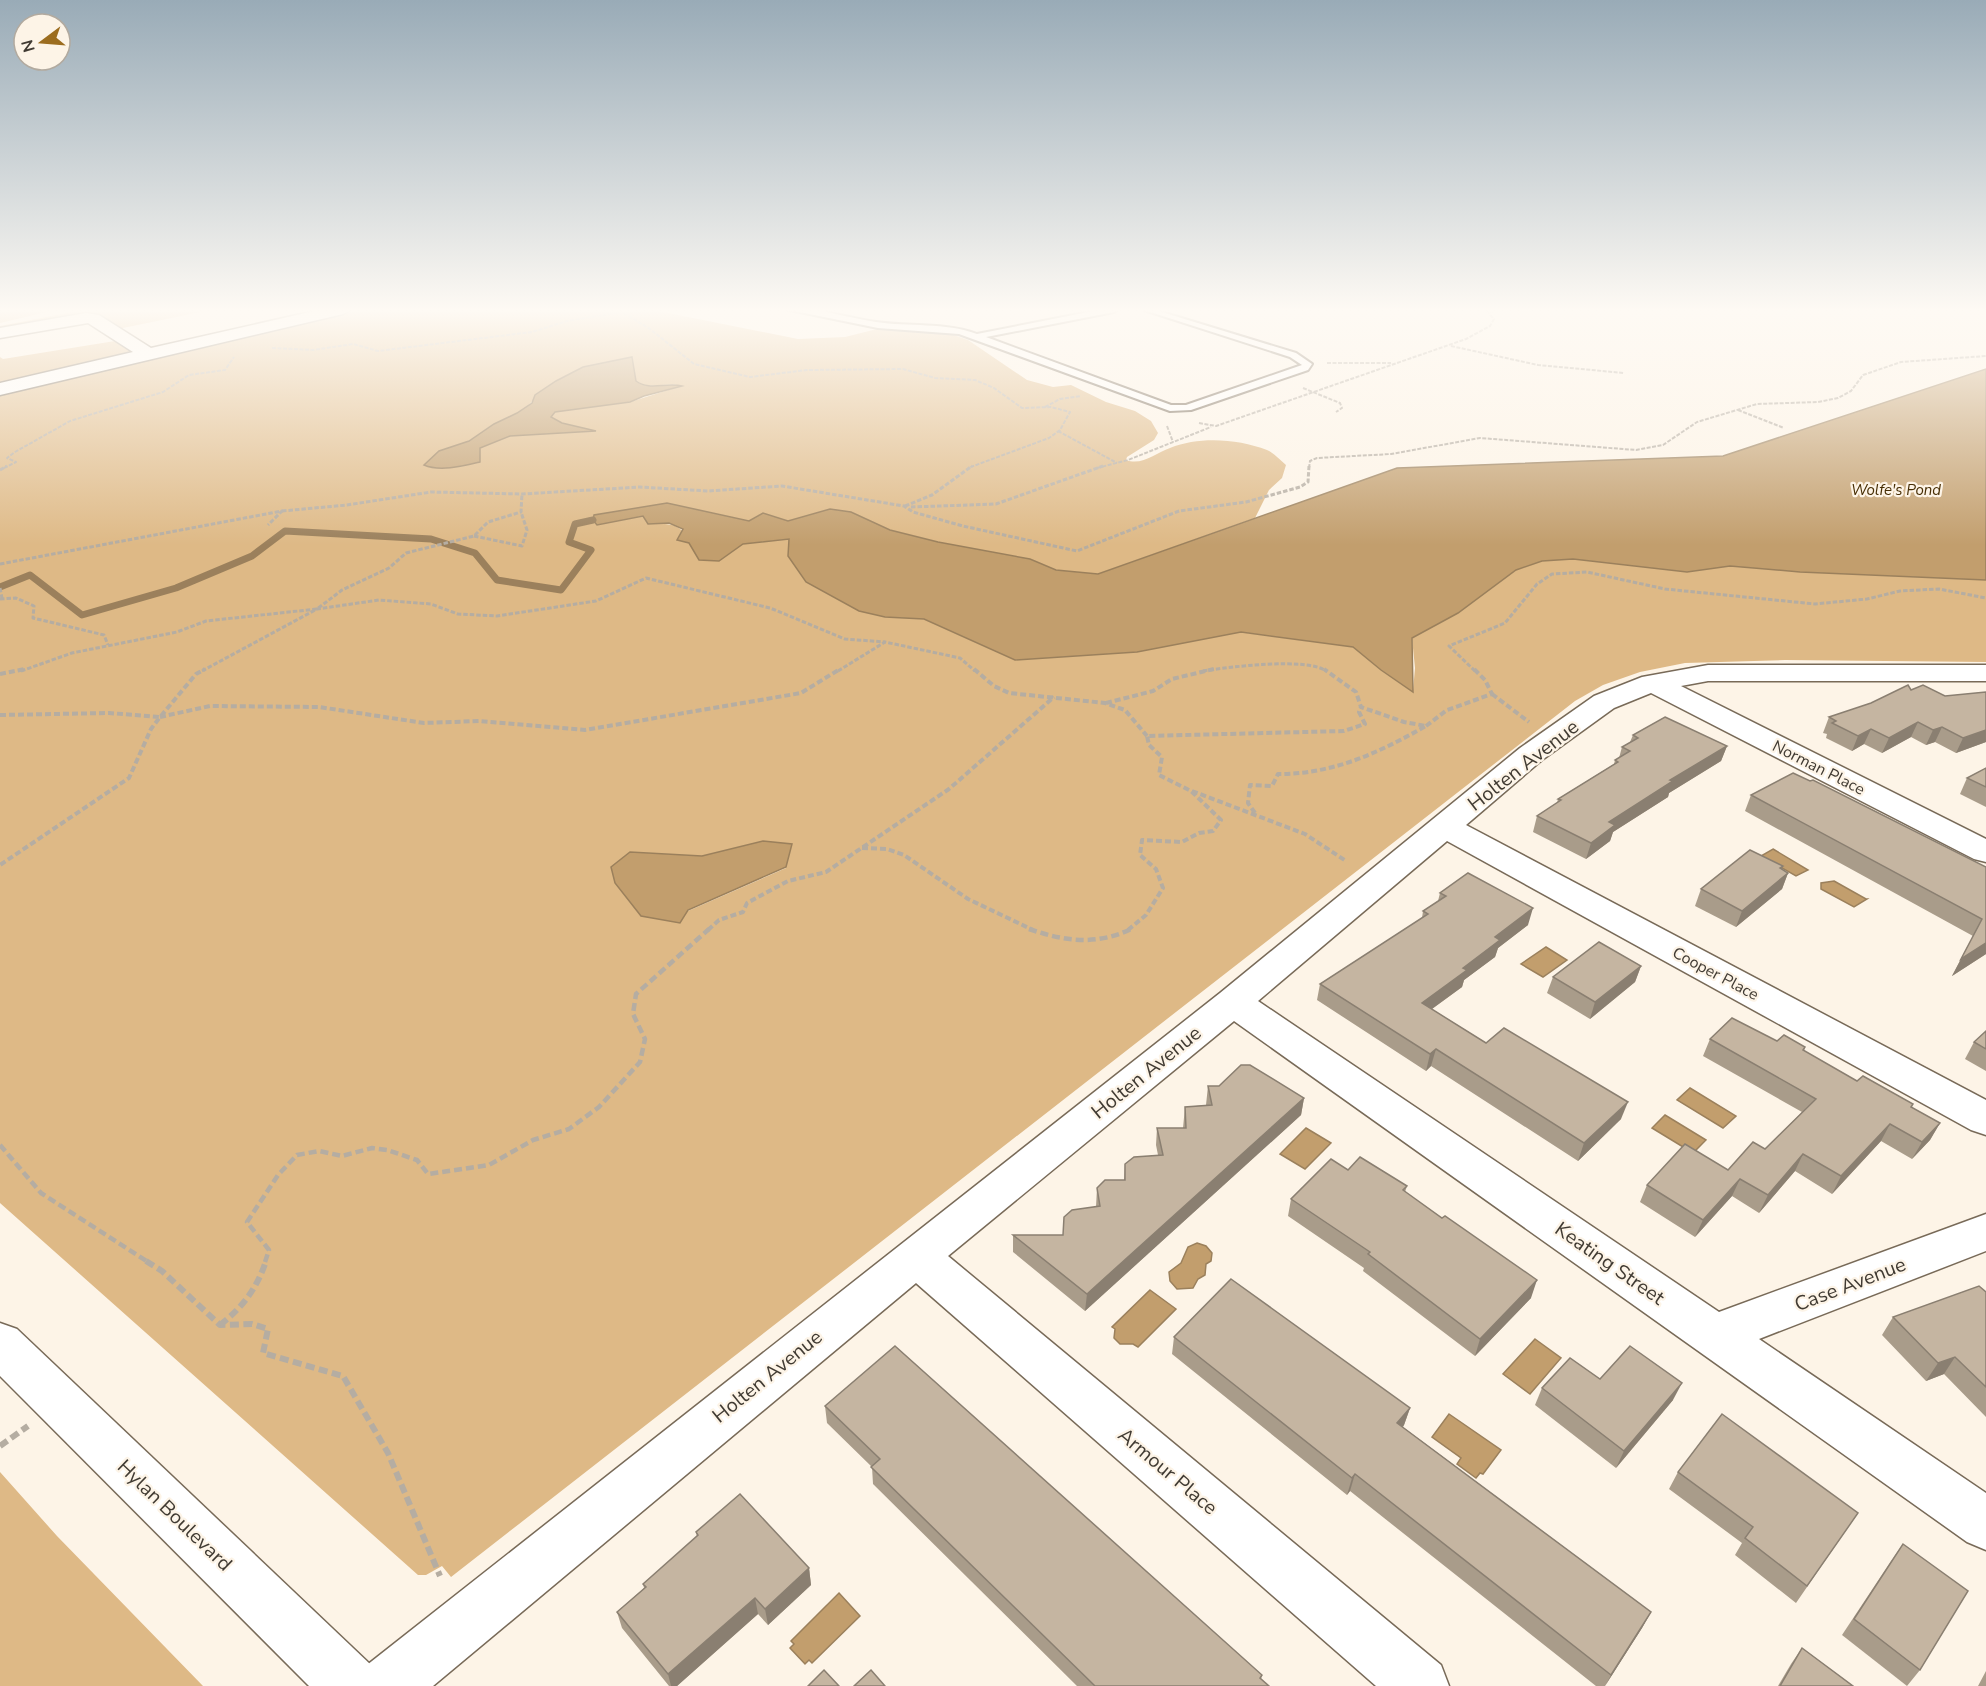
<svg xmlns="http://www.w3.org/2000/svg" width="1986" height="1686" font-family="'Nunito Sans',sans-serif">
<rect width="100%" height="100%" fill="#fdf4e7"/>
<!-- forest -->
<g fill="#deb986" fill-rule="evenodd">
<path d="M0 309H59L0 323Z"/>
<path d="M88 309H139C153 315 163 311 176 309 188 306 203 309 215 309L118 329 95 315 0 330V326Z"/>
<path d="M363 309H648L798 339 845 337 877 329 951 334 968 340 1027 380 1053 387 1071 385 1106 402 1135 411 1151 421 1158 433 1154 440 1127 457 1126 460C1142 466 1156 453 1170 448 1200 436 1238 439 1267 450 1274 453 1280 460 1286 465L1282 478 1269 490 1255 518 1098 574 1056 570 1030 559 938 542 890 530 851 512 830 509 788 521 763 513 749 521 667 503 593 521 597 524 643 516 648 524C687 522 681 530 699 560L719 561 743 544 789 539 885 617 924 619 1015 660 1137 652 1240 632 1353 647 1381 670 1413 691 1415 668 1412 638 1458 613 1516 570 1542 561 1573 559 1687 572 1730 566 1800 572 1986 580V662L1785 660 1685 663 1640 672 1603 685 1575 701 451 1577 442 1566 426 1575H418L0 1203V394ZM583 367 636 381C650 391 666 381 681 386L630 402 555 412 551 417 562 423 595 431 510 436 480 448 465 466 432 468 424 465C438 450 452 449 470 440 478 436 485 429 494 424 509 416 528 412 536 395ZM763 841 786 868 688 911 630 852 702 856Z"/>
<path d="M115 341 131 351V354L0 386V357L3 359Z"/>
<path d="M0 1472 57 1536 203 1686H0Z"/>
</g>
<!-- water -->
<g fill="#c29e6d" stroke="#9b805c" stroke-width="1.5">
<path d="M632 357 636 381C649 391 667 382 682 386L644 396 630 402 555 412 551 417 562 423 596 431 510 436 480 448V462C463 466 440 472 424 465L439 451 469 441 494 424 517 413 532 403 535 395 556 381 583 367Z"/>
<path d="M1986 369V580L1800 572 1730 566 1687 572 1573 559 1542 561 1516 570 1458 613 1412 638 1413 692 1381 670 1353 647 1241 632 1137 652 1015 660 924 619 885 617 859 611 806 582 788 556 789 539 743 544 719 561 699 560 689 543 677 540 683 529 669 523 648 524 643 516 597 525 593 520 594 515 667 503 749 521 763 513 788 521 830 509 851 512 890 530 938 542 1030 559 1056 570 1098 574 1397 468 1723 456Z"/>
<path d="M763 841 792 844 786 867 688 910 680 923 641 916 615 883 611 867 630 852 702 856Z"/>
<path d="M1773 849 1808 870 1796 876 1761 856Z"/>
<path d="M1834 881 1866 899H1867L1854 907 1821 889V883Z"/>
<path d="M1546 947 1567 960 1543 977 1521 964Z"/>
<path d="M1690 1088 1736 1116 1723 1128 1677 1100Z"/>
<path d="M1665 1115 1706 1140 1693 1153 1652 1128Z"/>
<path d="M1306 1128 1331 1143 1305 1169 1280 1154Z"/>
<path d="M1197 1243 1206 1246 1212 1253 1211 1261 1206 1264 1205 1275 1198 1279 1193 1288 1177 1289 1170 1281 1169 1272 1181 1263 1188 1247Z"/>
<path d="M1150 1290 1176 1309 1138 1347 1133 1344H1120L1114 1338 1115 1329 1112 1327Z"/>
<path d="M1535 1339 1561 1358 1530 1394 1503 1374Z"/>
<path d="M1449 1414 1501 1450 1483 1474 1480 1473 1476 1478 1457 1464 1461 1458 1432 1437Z"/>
<path d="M839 1593 860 1616 812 1663 809 1660 805 1664 790 1648 794 1644 791 1641Z"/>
</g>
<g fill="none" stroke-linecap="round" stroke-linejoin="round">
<!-- stream -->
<path stroke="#9b805c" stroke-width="7" d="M0 587 30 575 82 615 176 588 252 556 285 531 431 539 475 553 497 580 561 590 591 550 569 542 575 524 593 520"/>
<!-- lane casing -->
<g stroke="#786a58" stroke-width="4">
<path id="lane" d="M785 309C814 306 847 318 876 322 909 327 945 322 977 334L1104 309H1118L1114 312 986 337 1171 405H1186L1302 365 1290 357 1141 309H1152L1296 353 1312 364 1308 370 1191 410 1170 411 959 334 878 328Z"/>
</g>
<!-- street casing -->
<g stroke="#786a58" stroke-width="3">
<g id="street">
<path d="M323 309H352L343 314 0 395V383L133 352 88 323 0 338V328L86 313 99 315 151 348Z"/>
<path d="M1708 665H1986V681H1708L1681 686 1986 839V862L1974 859 1651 693 1614 708 1542 760 1466 825 1986 1100V1135L1971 1130 1447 841 1258 1001 1719 1312 1986 1214V1251L1759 1339 1986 1493V1550L1967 1542 1234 1021 948 1256 1441 1665 1449 1686H1376L916 1283 433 1686H359L367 1665 1220 993 1520 748 1594 696 1642 677Z"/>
</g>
</g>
<!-- primary casing -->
<g stroke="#786a58" stroke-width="3">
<path id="primary" d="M0 1323 17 1329 371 1665 379 1686H309L0 1376Z"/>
</g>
<!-- path-far4 -->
<g stroke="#b5ada2" stroke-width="2" stroke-dasharray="4 1.5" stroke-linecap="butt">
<path d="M1490 312 1506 309"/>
<path d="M1451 346 1538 365 1624 373"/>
<path d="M272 348 313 350 353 344 378 351 532 332 567 321 622 312 650 329 694 364 750 377 807 370 903 369 935 378 975 380 994 388 1022 408 1051 407 1070 412 1060 430 1049 438 968 468"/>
<path d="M1327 363H1391"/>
<path d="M1303 388 1340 403 1342 408 1336 412"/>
<path d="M1045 407 1060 399 1081 396"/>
<path d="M1738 410 1784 428"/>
<path d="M1199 423 1216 426 1466 339 1490 326 1494 319 1485 309"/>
<path d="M1167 426 1173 442"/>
<path d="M1058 431 1117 463"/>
<path d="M4 468 16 462 7 458 15 452 70 421 163 392 189 375 225 370 234 357"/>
<path d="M1097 468 1128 460 1211 427"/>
<path d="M1309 468 1310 461 1317 458 1391 454 1480 438 1636 450 1663 445 1697 422 1757 404 1818 402 1838 398 1851 391 1863 375 1901 362 1986 356"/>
</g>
<!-- path-far3 -->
<g stroke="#b5ada2" stroke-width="3" stroke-dasharray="4.5 2" stroke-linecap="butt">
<path d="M0 470 7 466"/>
<path d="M905 506 932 495 972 466"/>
<path d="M911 507 996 504 1103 466"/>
<path d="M282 511 347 505 431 492 522 494 640 487 708 491 782 486 904 506 913 512 963 526 1077 551 1179 511 1246 502 1300 487 1308 482 1309 466"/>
<path d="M474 536 522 546 527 530 521 512"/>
<path d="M0 564 282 511 268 525"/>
<path d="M0 588 2 598"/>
<path d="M0 599 16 598 34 606 33 618 104 635 108 645"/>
<path d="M21 671 72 653 177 632 206 621 317 609 342 590 389 568 406 553 474 536 488 522 521 512 522 494"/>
<path d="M202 671 317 609 379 600 431 604 458 614 497 616 596 601 646 578 770 608 845 639 885 642"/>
<path d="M838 671 885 642 960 658 975 671"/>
<path d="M1203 671C1229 667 1307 657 1326 671"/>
<path d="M1475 671 1449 646 1505 623 1537 584 1552 574 1587 572 1665 589 1815 604 1867 599 1900 591 1939 589 1986 598"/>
</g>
<!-- path-far2 -->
<g stroke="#b5ada2" stroke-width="4" stroke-dasharray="6 3" stroke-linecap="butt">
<path d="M974 669 994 686 1009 693 1105 703 1125 710 1147 736"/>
<path d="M0 674 25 669"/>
<path d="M1492 694 1529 722"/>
<path d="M1106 703 1153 691 1172 679 1214 669"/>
<path d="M0 715 109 713 160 717 151 729 129 778 0 865"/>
<path d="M161 716 196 674 205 669"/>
<path d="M160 717 210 706 319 707 424 723 479 721 585 730 801 693 840 669"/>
<path d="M1426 726 1447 710 1492 694 1485 680 1474 669"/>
<path d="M1192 791 1305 834 1346 861"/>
<path d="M1255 813 1248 803 1250 785 1272 786 1278 774C1334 774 1378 753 1426 726L1404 722 1361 707 1356 692 1324 669"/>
<path d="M862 848 887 849 904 855 968 899 1033 930"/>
<path d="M708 930 719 920 743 912 747 903 788 881 826 872 949 789 1054 697"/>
<path d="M1128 930 1146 915 1163 888 1156 869 1140 855 1142 840 1182 842 1199 833 1213 831 1221 820 1191 791 1159 775 1162 757 1149 745 1147 736 1344 731 1365 724 1359 712 1361 707"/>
</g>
<!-- path-far1 -->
<g stroke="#b5ada2" stroke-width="4.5" stroke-dasharray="8 4" stroke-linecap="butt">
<path d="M1029 929C1064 941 1096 946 1131 929"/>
<path d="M0 1145 41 1193 148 1262"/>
<path d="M265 1262 269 1250 247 1222 278 1175 297 1155 319 1151 342 1156 372 1148 387 1150 417 1160 428 1174 489 1165 533 1140 569 1129 599 1107 640 1062 645 1039 633 1014 636 994 709 929"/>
</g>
<!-- path -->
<g stroke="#b5ada2" stroke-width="6" stroke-dasharray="9 4.5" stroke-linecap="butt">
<path d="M146 1261 162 1271 220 1325 252 1324 268 1329 263 1353 343 1376 388 1453 440 1576"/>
<path d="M220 1325C243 1307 257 1288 266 1261"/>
<path d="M0 1446 28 1426"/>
</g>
<!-- lane -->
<use href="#lane" fill="#fff" fill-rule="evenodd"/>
<!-- street -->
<use href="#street" fill="#fff" fill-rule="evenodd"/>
<!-- primary -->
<use href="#primary" fill="#fff" fill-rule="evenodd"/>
</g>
<!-- wall -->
<g fill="#a99c8a">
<path d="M1911 690 1945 696 1986 692V742L1956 753 1935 742 1926 745 1911 737 1882 753 1864 744 1852 751 1826 738 1827 734 1823 733 1829 717Z"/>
<path d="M1633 735 1727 746 1721 761 1669 793 1668 797 1613 832 1610 841 1586 859 1533 832 1537 816 1557 803 1558 799 1614 764 1615 760 1619 758 1622 747 1630 742Z"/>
<path d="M1986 768V807L1960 794 1967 778Z"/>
<path d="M1751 795 1986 867V954L1952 976 1973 936 1745 811Z"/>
<path d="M1782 869 1788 873 1782 889 1736 927 1695 906 1701 889Z"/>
<path d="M1440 893 1528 925 1498 948 1495 957 1464 980 1462 987 1432 1009 1486 1043 1621 1119 1578 1161 1431 1066 1426 1071 1317 1000 1320 984 1422 918 1423 911 1438 901Z"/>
<path d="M1641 966 1635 982 1590 1019 1547 993 1553 977Z"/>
<path d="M1986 1031V1071L1965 1059 1974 1042Z"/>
<path d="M1710 1039 1777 1041 1805 1047 1804 1051 1857 1081 1911 1107 1940 1123 1930 1140 1912 1159 1881 1141 1832 1194 1795 1171 1759 1213 1732 1196 1695 1237 1640 1202 1647 1185 1728 1170 1765 1149 1802 1112 1703 1056Z"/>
<path d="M1208 1086 1304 1098 1301 1115 1085 1311 1013 1252V1235H1063L1096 1207 1097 1188 1124 1180 1125 1164 1158 1155 1156 1145 1157 1128H1183L1185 1107 1206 1105Z"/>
<path d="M1348 1170 1407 1186 1405 1192 1531 1298 1475 1356 1363 1271 1364 1268 1288 1216 1291 1199Z"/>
<path d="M1986 1292V1417L1944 1374 1926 1381 1882 1335 1893 1317Z"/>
<path d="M1174 1337 1410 1408 1404 1425 1403 1427 1651 1612 1642 1628 1605 1686H1596L1350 1491 1347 1495 1172 1354Z"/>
<path d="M1600 1379 1673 1400 1616 1468 1535 1405 1542 1388Z"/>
<path d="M825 1406 1262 1675 1261 1679 1269 1686H1077L873 1484 872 1467 827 1423Z"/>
<path d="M1678 1472 1858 1513 1796 1603 1735 1555 1742 1543 1669 1489Z"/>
<path d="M696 1532 809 1568 811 1585 768 1625 758 1614 677 1686H669L622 1628 617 1612 644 1588 643 1584 697 1537Z"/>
<path d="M1903 1544 1920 1670 1907 1686 1842 1635 1891 1561Z"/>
<path d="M1802 1648 1853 1686H1778L1791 1664Z"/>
<path d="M1986 1671V1686H1978Z"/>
</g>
<!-- shaded-wall -->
<g fill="#8a7f71">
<path d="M1918 722 1911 737 1882 753 1889 738Z"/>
<path d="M1942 727 1935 742 1926 745 1933 730Z"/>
<path d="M1871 729 1864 744 1852 751 1858 736Z"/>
<path d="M1986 730V742L1956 753 1963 738Z"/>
<path d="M1727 746 1721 761 1669 793 1668 797 1613 832 1610 841 1586 859 1591 843 1609 822 1670 780Z"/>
<path d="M1783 866 1777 882 1788 873 1782 889 1736 927 1742 911 1780 868Z"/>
<path d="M1533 908 1528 925 1498 948 1495 957 1464 980 1462 987 1418 1019 1422 1003 1463 968 1495 937Z"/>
<path d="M1986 943V954L1952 976 1961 959Z"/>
<path d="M1641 966 1635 982 1590 1019 1595 1002Z"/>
<path d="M1436 1049 1431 1066 1426 1071 1430 1054Z"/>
<path d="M1304 1098 1301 1115 1085 1311 1087 1294Z"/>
<path d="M1628 1102 1621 1119 1578 1161 1584 1143Z"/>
<path d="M1940 1123 1930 1140 1912 1159 1922 1142Z"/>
<path d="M1890 1124 1881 1141 1832 1194 1841 1176Z"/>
<path d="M1803 1154 1795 1171 1759 1213 1768 1195Z"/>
<path d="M1740 1179 1732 1196 1695 1237 1703 1220Z"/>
<path d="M1537 1280 1531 1298 1475 1356 1480 1339Z"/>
<path d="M1955 1357 1944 1374 1926 1381 1938 1363Z"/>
<path d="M1682 1383 1673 1400 1616 1468 1624 1451Z"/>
<path d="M1410 1408 1404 1425 1392 1440 1397 1423Z"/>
<path d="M1355 1474 1350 1491 1347 1495 1352 1478Z"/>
<path d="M809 1568 811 1585 768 1625 765 1609Z"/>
<path d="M755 1598 758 1614 677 1686H671L668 1674Z"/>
<path d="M1651 1612 1642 1628 1605 1686 1611 1675Z"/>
</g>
<!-- building -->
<g fill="#c5b5a1" stroke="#8a7f71" stroke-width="1.5">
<path d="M1908 685 1911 690 1923 685 1945 696 1986 692V730L1963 738 1942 727 1933 730 1918 722 1889 738 1871 729 1858 736 1832 723 1836 721 1829 717 1871 703Z"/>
<path d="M1665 717 1727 746 1670 780 1673 781 1609 822 1615 825 1591 843 1537 816 1561 800 1558 799 1618 762 1615 760 1630 751 1622 747 1638 738 1633 735Z"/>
<path d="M1986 768V787L1967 778Z"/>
<path d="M1793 773 1810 781 1813 780 1986 867V943L1961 959 1982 919 1751 795Z"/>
<path d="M1750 850 1783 866 1780 868 1788 873 1742 911 1701 889Z"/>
<path d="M1468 873 1533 908 1495 937 1500 940 1463 968 1467 970 1422 1003 1486 1043 1504 1028 1628 1102 1584 1143 1436 1049 1430 1054 1320 984 1428 914 1423 911 1446 896 1440 893Z"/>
<path d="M1599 942 1641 966 1595 1002 1553 977Z"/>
<path d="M1732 1018 1777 1041 1784 1035 1805 1047 1803 1050 1857 1081 1863 1076 1913 1104 1911 1107 1940 1123 1922 1142 1890 1124 1841 1176 1803 1154 1768 1195 1740 1179 1703 1220 1647 1185 1685 1144 1728 1170 1753 1142 1765 1149 1816 1099 1710 1039Z"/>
<path d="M1986 1031V1049L1974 1042Z"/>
<path d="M1241 1065H1250L1304 1098 1087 1294 1013 1235H1063L1064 1217 1072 1210 1100 1206 1097 1188 1105 1180H1125V1164L1134 1157 1163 1155 1157 1128H1186L1185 1107 1212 1105 1208 1086H1219Z"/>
<path d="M1360 1157 1407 1186 1403 1190 1442 1218 1445 1216 1537 1280 1480 1339 1368 1254 1370 1252 1291 1199 1331 1159 1348 1170Z"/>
<path d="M1231 1279 1410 1408 1397 1423 1651 1612 1611 1675 1355 1474 1352 1478 1174 1337Z"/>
<path d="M1979 1286 1986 1292V1387L1955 1357 1938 1363 1893 1317Z"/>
<path d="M895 1346 1262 1675 1260 1678 1269 1686H1095L871 1467 880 1459 825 1406Z"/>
<path d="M1630 1346 1682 1383 1624 1451 1542 1388 1570 1358 1600 1379Z"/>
<path d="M1722 1414 1858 1513 1807 1586 1745 1538 1753 1527 1678 1472Z"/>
<path d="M740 1494 809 1568 765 1609 755 1598 668 1674 617 1612 646 1587 643 1584 698 1535 696 1532Z"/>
<path d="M1903 1544 1968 1591 1920 1670 1854 1619Z"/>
<path d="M1802 1648 1853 1686H1780Z"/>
<path d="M824 1670 839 1686H808Z"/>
<path d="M871 1670 885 1686H854Z"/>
</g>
<!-- sky -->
<linearGradient id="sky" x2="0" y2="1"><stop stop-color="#99abb7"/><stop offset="0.57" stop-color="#fefaf4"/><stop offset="1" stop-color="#fefaf4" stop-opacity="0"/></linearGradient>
<rect width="1986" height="545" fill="url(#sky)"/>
<g text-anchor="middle" stroke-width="4.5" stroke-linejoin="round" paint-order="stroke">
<!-- far-water labels -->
<g font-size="15" font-style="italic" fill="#472e04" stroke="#fdf4e7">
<text x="1896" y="495">Wolfe's Pond</text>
</g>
<!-- street labels -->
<g font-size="16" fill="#413b33" stroke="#fdf4e7">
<text transform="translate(1819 767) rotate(27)" y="6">Norman Place</text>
<text transform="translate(1716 973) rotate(28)" y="6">Cooper Place</text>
</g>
<!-- near-street labels -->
<g font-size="20" fill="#413b33" stroke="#fdf4e7">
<text transform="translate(1523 765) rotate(-38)" y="7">Holten Avenue</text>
<text transform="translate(1146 1072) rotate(-39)" y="7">Holten Avenue</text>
<text transform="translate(1610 1263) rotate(35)" y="7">Keating Street</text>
<text transform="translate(1850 1284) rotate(-21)" y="7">Case Avenue</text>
<text transform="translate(767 1376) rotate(-39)" y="7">Holten Avenue</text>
<text transform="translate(1168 1471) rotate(40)" y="7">Armour Place</text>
<text transform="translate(175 1515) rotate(44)" y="7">Hylan Boulevard</text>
</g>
</g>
<!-- north arrow -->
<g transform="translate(42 42) rotate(254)"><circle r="28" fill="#fdf4e7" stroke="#b2aa9f" stroke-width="1.5"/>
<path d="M0-4.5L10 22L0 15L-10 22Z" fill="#9c6d1f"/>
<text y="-9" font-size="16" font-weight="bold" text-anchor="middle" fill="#413b33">N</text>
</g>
</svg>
